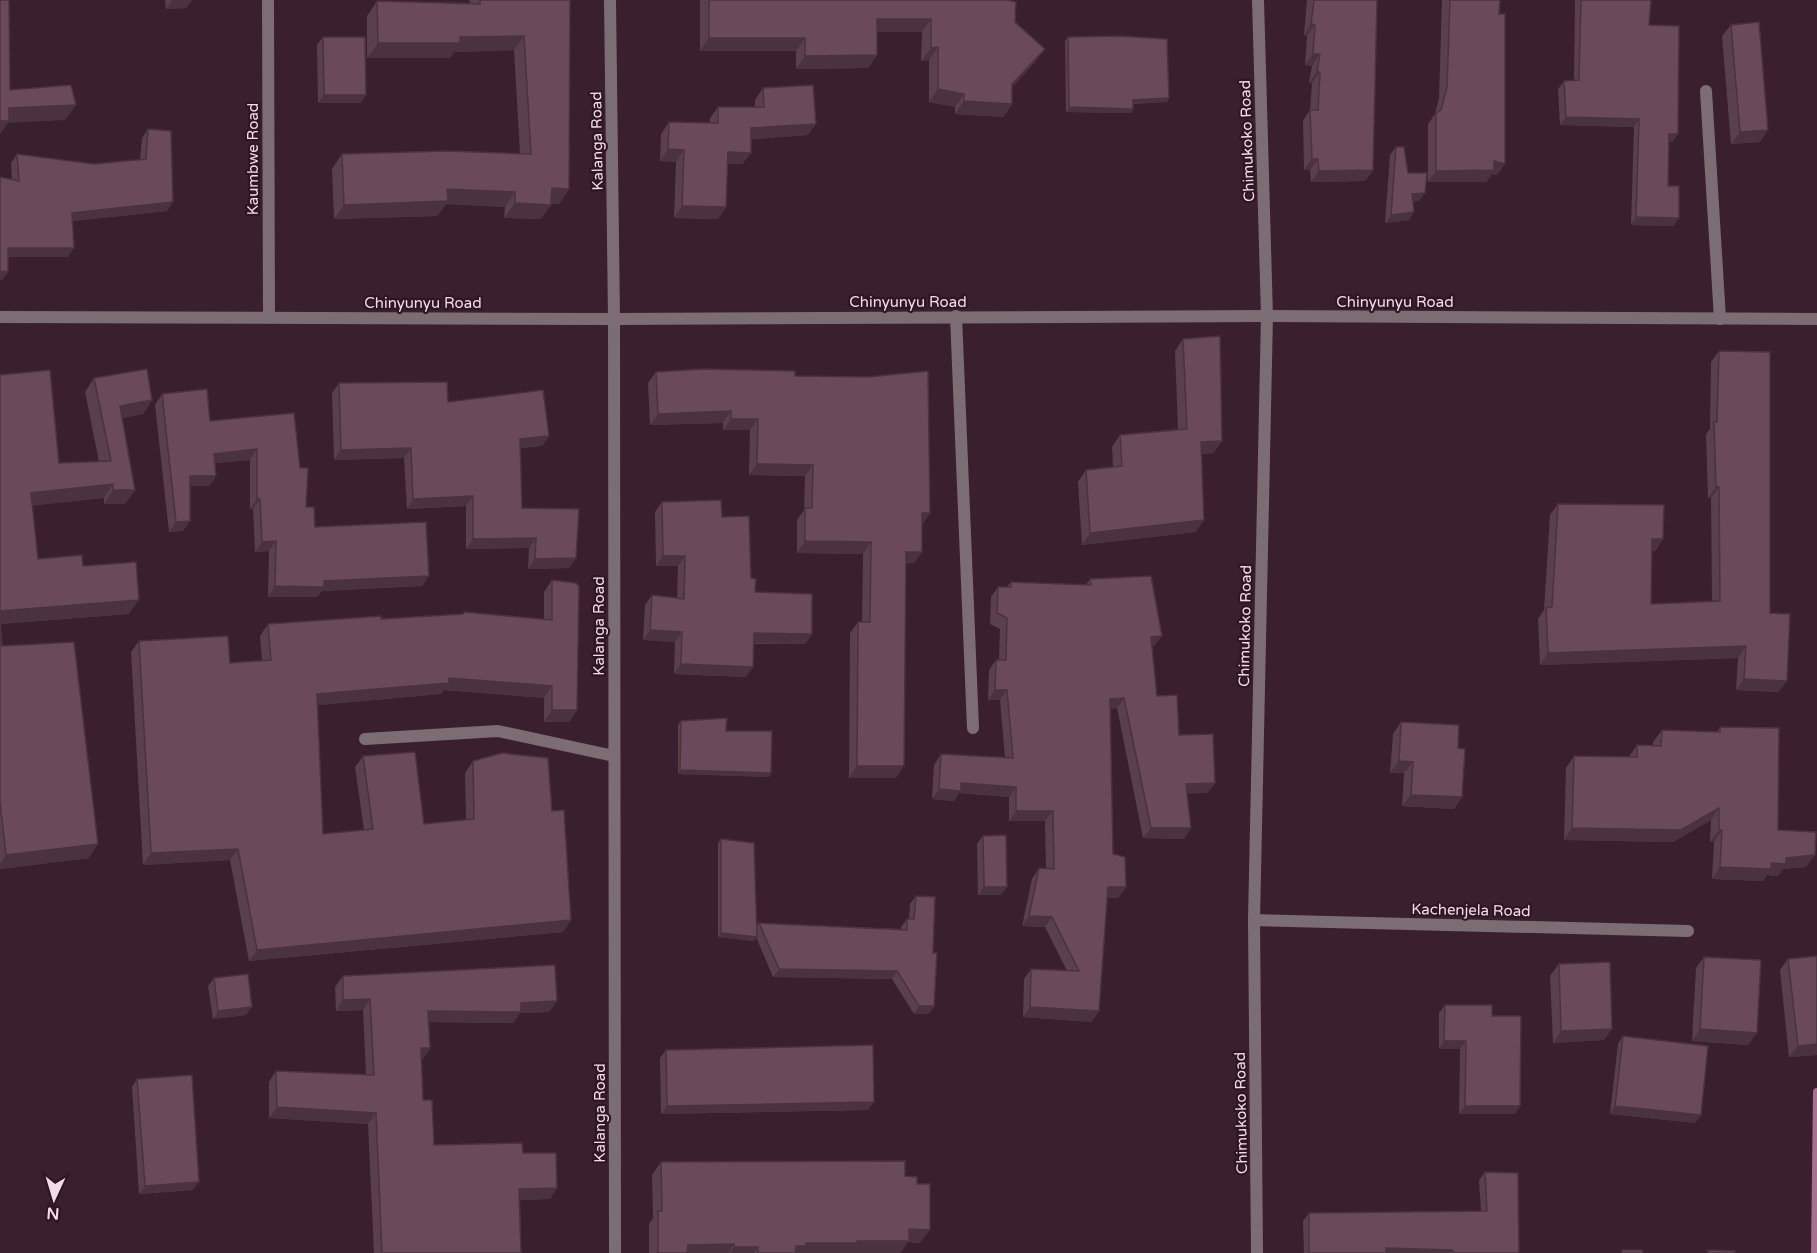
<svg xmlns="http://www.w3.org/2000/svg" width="1817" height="1253" font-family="'Varela Round',sans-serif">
<rect width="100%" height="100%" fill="#3a1f2e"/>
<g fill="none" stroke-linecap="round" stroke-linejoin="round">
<!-- stream -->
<path stroke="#a67190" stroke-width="8" d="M1815 1253 1817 1092"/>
<!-- service -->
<g stroke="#7c6d74" stroke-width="12">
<path d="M1706 91 1720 319"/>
<path d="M365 739 498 731 614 756"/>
</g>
<!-- minor -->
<g stroke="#7c6d74" stroke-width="12">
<path d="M268 0 269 317"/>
<path d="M610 0 614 319 615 1253"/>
<path d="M956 316 973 728"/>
<path d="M0 317 614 319 1267 316 1817 319"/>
<path d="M1254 920 1688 931"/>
<path d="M1257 1253 1254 920 1267 316 1258 0"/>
</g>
</g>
<!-- wall -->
<g fill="#5a3f4d">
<path d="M165 0H192L186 8 166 9Z"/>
<path d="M469 0H570L569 189 559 204H551L541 219 504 218 505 207 446 204 437 216 334 219 332 169 342 154 520 153 514 50 454 52 450 58H367V16L377 1 470 3Z"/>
<path d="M700 0H1007L1015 22 1035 62 1012 87V104L1003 117 955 114V107L929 102V60L921 61 922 32H877V55L868 68 796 69V51H700Z"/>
<path d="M1307 0H1377L1373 170 1365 181 1311 182 1310 170H1304L1303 121 1310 110 1312 83H1309L1312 66 1305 65 1307 36 1304 35Z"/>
<path d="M1442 0H1500L1497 175 1492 174 1486 182H1428V124L1435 114 1439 98Z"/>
<path d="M1575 0H1651L1649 25 1678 134 1672 142H1669L1668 186 1679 218 1673 226 1631 225 1634 127 1560 125 1558 89 1564 81 1574 80Z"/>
<path d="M1731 25 1760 142 1731 144 1722 36Z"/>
<path d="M323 37 361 103H318L317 45Z"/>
<path d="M1068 37 1167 102 1133 104V109L1131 113 1066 112 1065 41Z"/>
<path d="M763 88 808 135 751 139V153L742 164H727L726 207 718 219 674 218 676 162 660 161 661 134 669 122 710 123V118L718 107H755V100Z"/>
<path d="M148 129 167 211 72 221 68 257H8V272L2 280 12 180 11 163 17 154 94 164 140 160 142 138Z"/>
<path d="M1396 147 1408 173 1419 201H1413L1409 220 1385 223 1390 155Z"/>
<path d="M1183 339 1214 453 1202 454 1196 532 1082 545 1078 482 1086 470 1113 467 1112 447 1120 435 1178 429 1175 351Z"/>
<path d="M1719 351 1770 613 1779 692 1736 690 1738 658 1540 665 1538 619 1544 610 1550 515 1558 504 1663 539 1655 551H1652L1651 604 1712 602 1711 498H1708L1706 434 1710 429 1711 362Z"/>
<path d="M656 372 795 376 930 513 922 524V552L914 563H906L896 778H849L850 633 858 622H862L863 554 797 553V520L804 510 805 476 749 475 750 430H723V423L650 425 648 383Z"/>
<path d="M0 375 59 463 99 462 85 392 94 378 152 400 143 414 122 418 135 490 125 504H104V498L32 505 38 559 83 566 129 614 0 624 2 646 89 858 0 869Z"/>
<path d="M339 383 448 402 549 436 542 446 520 448 522 508 576 558 569 568 528 569 529 548 466 549V506L407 509 404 458 334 460 332 393Z"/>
<path d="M162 394 210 421 300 468 306 507 315 527 422 586 322 591 317 597H268L269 551 255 552 253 509H250V460L215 463 216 476 209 486H190L183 531 169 532 155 405Z"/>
<path d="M662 502 722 517 751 578 755 592 812 634 805 644H754L746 677 674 674 675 642 643 640 645 605 652 595 677 598 678 566H656L655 512Z"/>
<path d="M1090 579 1154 646H1152L1157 696 1179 735 1215 783 1207 793H1187L1191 828 1184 839 1143 838 1117 708 1110 709 1113 854 1126 887 1118 898H1107L1092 1022 1023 1017 1024 979 1031 969 1067 971 1045 927 1022 926 1032 879 1039 868 1046 869 1045 821H1009V797L959 793 954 801 932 799 934 765 941 754 1005 757 1000 700H988L989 670 996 660H999L1000 629 990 624 991 597 998 587H1007L1011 582 1086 585Z"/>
<path d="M552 580 577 710 569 722H544V698L444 690 441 694 317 705 323 834 364 830 355 767 363 756 424 824 466 820 465 773 473 761 552 811 571 920 563 932 249 961 230 860 143 865 131 652 139 641 230 663 262 661 260 636 268 624 462 615 464 612 544 619V592Z"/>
<path d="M681 721 726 731 771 773 769 777 678 774V725Z"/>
<path d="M1401 722 1458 748 1462 797 1454 809 1402 806 1404 773H1390L1393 734Z"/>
<path d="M1720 727 1778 830 1806 867 1783 869 1778 876 1767 875 1763 881 1712 879 1714 842H1710L1711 820 1673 842 1564 840 1566 768 1574 756 1629 757 1637 745H1653V742L1662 730 1717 732Z"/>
<path d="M983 836 1001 895H978L977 844Z"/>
<path d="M721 839 756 927 759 923 901 929V927L907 919H909L910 904 916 896 933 953 934 1006 929 1014H914L892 979 773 977 756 937 754 941 718 937V843Z"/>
<path d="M1704 957 1748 1045 1692 1041 1696 968Z"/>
<path d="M1788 959 1817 1055 1789 1057 1780 970Z"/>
<path d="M1559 964 1604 1040 1553 1043 1550 976Z"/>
<path d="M343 976 557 1001 549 1012 520 1013 513 1023 429 1022 430 1048 423 1059H421L423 1100 434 1145 523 1153 550 1199 520 1200 521 1253H374L368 1124 269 1118V1082L276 1071 366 1075 363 1010 336 1011 335 987Z"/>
<path d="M214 978 246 1015 213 1019 208 986Z"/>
<path d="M1445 1005 1492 1016 1515 1114H1459L1460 1049H1439V1013Z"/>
<path d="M1623 1036 1701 1115 1695 1123 1610 1114 1618 1044Z"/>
<path d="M666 1050 868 1110 661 1114 660 1058Z"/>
<path d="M137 1079 193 1190 139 1194 132 1087Z"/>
<path d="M661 1162 905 1176 920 1243 908 1242 900 1253H649V1224L653 1218 652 1175Z"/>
<path d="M1485 1172 1519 1253H1304L1303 1221 1309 1213 1481 1211 1479 1180Z"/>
</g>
<!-- shaded-wall -->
<g fill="#4a333f">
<path d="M172 0H192L186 8 166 9Z"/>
<path d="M877 19H931L922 32H868Z"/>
<path d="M1311 24 1315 25 1307 36 1304 35Z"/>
<path d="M524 36 514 50 454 52 450 58H367L378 43 460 37Z"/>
<path d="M709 38H805L796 51H700Z"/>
<path d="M938 47 929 60 921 61 931 48Z"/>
<path d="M1045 49 1035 62 1003 97 1012 84Z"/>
<path d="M1313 54H1320L1312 66 1305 65Z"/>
<path d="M877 55 868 68 796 69 805 56Z"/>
<path d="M1317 72H1320L1312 83H1309Z"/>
<path d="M938 89 964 94 955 107 929 102Z"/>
<path d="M324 95H366L361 103H318Z"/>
<path d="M1169 98 1167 102 1130 104 1133 100Z"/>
<path d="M964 101 1012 104 1003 117 955 114Z"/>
<path d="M76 105 65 120 8 123 0 134V121L9 108Z"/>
<path d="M1069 107 1133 109 1131 113 1066 112Z"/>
<path d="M1566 117 1639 119 1634 127 1560 125Z"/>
<path d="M816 124 808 135 743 140 751 128Z"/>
<path d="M1768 130 1760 142 1731 144 1740 132Z"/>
<path d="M1669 134H1678L1672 142H1664Z"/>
<path d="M668 149 684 150 676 162 660 161Z"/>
<path d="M728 152 751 153 742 164H719Z"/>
<path d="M1312 159H1318L1310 170H1304Z"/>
<path d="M1494 161 1505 164 1497 175 1492 174 1486 182H1428L1436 171Z"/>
<path d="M1373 170 1365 181 1311 182 1319 171Z"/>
<path d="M552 188 569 189 559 204 542 203Z"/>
<path d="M447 189 515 192 505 207 446 204 437 216 334 219 344 205Z"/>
<path d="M1425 193 1419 201 1406 202 1412 194Z"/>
<path d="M173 202 167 211 66 222 72 213Z"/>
<path d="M515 203 551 205 541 219 504 218Z"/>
<path d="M682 206 726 207 718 219 674 218Z"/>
<path d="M1414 212 1409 220 1385 223 1391 215Z"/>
<path d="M1636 217 1679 218 1673 226 1631 225Z"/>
<path d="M8 248H74L68 257H2Z"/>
<path d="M0 271 8 272 2 280H0Z"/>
<path d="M152 400 143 414 111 420 120 406Z"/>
<path d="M731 411 723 423 650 425 658 414Z"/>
<path d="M731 419H758L750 430H723Z"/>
<path d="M549 436 542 446 513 449 520 439Z"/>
<path d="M1222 441 1214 453 1193 454 1201 442Z"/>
<path d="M411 448 404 458 334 460 341 450Z"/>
<path d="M257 449 250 460 207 464 214 454Z"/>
<path d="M757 464 813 465 805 476 749 475Z"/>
<path d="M190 476H216L209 486H183Z"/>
<path d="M113 484 104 498 21 507 31 493Z"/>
<path d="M1716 487H1719L1711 498H1708Z"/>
<path d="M113 490H135L125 504H104Z"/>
<path d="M473 496 466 506 407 509 413 499Z"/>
<path d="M257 499H260L253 509H250Z"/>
<path d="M922 513H930L922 525Z"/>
<path d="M1204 520 1196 532 1082 545 1090 533Z"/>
<path d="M190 521 183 531 169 532 176 522Z"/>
<path d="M536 538 529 548 466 549 473 539Z"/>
<path d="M1652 539H1663L1655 551 1644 550Z"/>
<path d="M276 541 269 551 255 552 262 542Z"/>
<path d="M805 541 871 542 863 554 797 553Z"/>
<path d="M906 552H922L914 563 898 564Z"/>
<path d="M663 556H685L678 566H656Z"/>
<path d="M576 558 569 568 528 569 535 559Z"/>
<path d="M429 576 422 586 322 591 317 597H268L275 586 324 581Z"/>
<path d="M139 600 129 614 0 624V611Z"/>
<path d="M650 630 682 632 675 642 643 640Z"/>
<path d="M754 633 812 634 805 644 747 643Z"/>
<path d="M1162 636 1154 646 1144 647 1151 637Z"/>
<path d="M1746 646 1738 658 1540 665 1548 653Z"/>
<path d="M681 664 753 667 746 677 674 674Z"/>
<path d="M449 678 552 686 544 698 444 690 441 694 309 706 317 694Z"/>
<path d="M1744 679 1787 681 1779 692 1736 690Z"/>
<path d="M995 690H1007L1000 700H988Z"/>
<path d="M1124 698 1117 708 1103 709 1110 699Z"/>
<path d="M552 710H577L569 722H544Z"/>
<path d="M1399 761 1413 762 1404 773H1390Z"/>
<path d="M857 766H904L896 778H849Z"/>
<path d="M680 770 771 773 769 777 678 774Z"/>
<path d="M961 783 1016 787 1009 797 959 793 954 801 932 799 939 789Z"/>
<path d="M1215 783 1207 793 1178 794 1186 784Z"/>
<path d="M1411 795 1462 797 1454 809 1402 806Z"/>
<path d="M1719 808 1711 820 1673 842 1564 840 1572 828Z"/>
<path d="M1016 811H1053L1045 821H1009Z"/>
<path d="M1151 828H1191L1184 839 1143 838Z"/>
<path d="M1719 830H1722L1714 842H1710Z"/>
<path d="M98 844 89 858 0 869V864L6 855Z"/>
<path d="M238 849 230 860 143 865 151 853Z"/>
<path d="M1815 855 1806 867 1783 869 1778 876 1767 875 1763 881 1712 879 1720 867 1771 863 1786 858Z"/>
<path d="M984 887H1007L1001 895H978Z"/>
<path d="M1108 887H1126L1118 898H1101Z"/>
<path d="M1029 916 1052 917 1045 927 1022 926Z"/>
<path d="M571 920 563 932 249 961 257 950Z"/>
<path d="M721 933 757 937 754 941 718 937Z"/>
<path d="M779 969 897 971 892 979 773 977Z"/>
<path d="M370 999 363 1010 336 1011 343 1000Z"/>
<path d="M557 1001 549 1012 520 1013 513 1023 420 1022 428 1011 521 1003Z"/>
<path d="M919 1006H934L929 1014H914Z"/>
<path d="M252 1007 246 1015 213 1019 218 1011Z"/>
<path d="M1030 1007 1099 1011 1092 1022 1023 1017Z"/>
<path d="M1612 1029 1604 1040 1553 1043 1561 1031Z"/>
<path d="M1700 1029 1757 1033 1748 1045 1692 1041Z"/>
<path d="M1444 1041H1466L1460 1049H1439Z"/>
<path d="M1817 1044V1055L1789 1057 1798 1046Z"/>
<path d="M421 1048H430L423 1059H413Z"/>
<path d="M874 1102 868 1110 661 1114 667 1106Z"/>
<path d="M1465 1106H1520L1515 1114H1459Z"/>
<path d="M1615 1106 1701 1115 1695 1123 1610 1114Z"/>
<path d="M277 1107 376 1113 368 1124 269 1118Z"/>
<path d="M199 1182 193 1190 139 1194 145 1186Z"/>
<path d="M557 1188 550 1199 512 1200 519 1189Z"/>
<path d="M909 1229 930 1230 920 1243 908 1242 900 1253H791L796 1246 806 1243 857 1241Z"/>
<path d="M734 1244 728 1253H682L688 1245Z"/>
<path d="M734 1247H758L754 1253H730Z"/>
<path d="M1386 1248 1452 1250 1450 1253H1383Z"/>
</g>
<!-- building -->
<g fill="#69495a" stroke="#4a333f" stroke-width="1.5">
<path d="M0 0H9L10 90 71 85 76 105 9 108V121H0Z"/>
<path d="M480 0H570L569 189 552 188 551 205 515 203V192L447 189 448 201 344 205 342 154 447 151 531 154 524 36 460 37V43H378L377 1 480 4Z"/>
<path d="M709 0H1007L1016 2 1015 22 1045 49 1012 84V104L964 101V94L938 89V47L931 48V19H877V55L805 56V38H709Z"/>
<path d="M1314 0H1377L1373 170 1319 171 1318 159H1312L1310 110H1318L1320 72H1317L1320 54H1313L1315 25 1311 24Z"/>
<path d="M1450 0H1500L1499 14H1505V164L1494 161V170L1436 171V113L1441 110 1447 87Z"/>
<path d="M1581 0H1651L1649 25 1679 26 1678 134H1669L1668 186H1679V218L1636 217 1639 119 1566 117 1564 81 1579 80Z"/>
<path d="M1759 22 1768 130 1740 132 1731 25Z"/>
<path d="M1118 36 1167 39 1169 98 1133 100V109L1069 107 1068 37Z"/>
<path d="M323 37H365L366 95H324Z"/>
<path d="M813 85 816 124 751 128V153L728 152 726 207 682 206 684 150 668 149 669 122 718 123V107H764L763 88Z"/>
<path d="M148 129 171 131 173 202 72 213 74 248H8V272L0 271V177L19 181 17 154 94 164 146 159Z"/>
<path d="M1396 147H1404L1408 173H1427L1425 193 1412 194 1414 212 1391 215Z"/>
<path d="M1220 336 1222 441 1201 442 1204 520 1090 533 1086 470 1122 466 1120 435 1187 429 1183 339Z"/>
<path d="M1719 351 1770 352V613L1790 614 1787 681 1744 679 1746 646 1548 653 1546 608 1552 607 1558 504 1664 505 1663 539H1652L1651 604 1720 601 1719 487H1716L1714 422H1717Z"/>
<path d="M147 369 152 400 120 406 135 490H113V484L31 493 38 559 82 555 83 566 136 562 139 600 0 611V375L50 370 59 463 111 461 94 378Z"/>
<path d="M703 369 795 371V376L868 377 928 371 930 513H922V552H906L904 766H857L858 622H870L871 542 805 541V508H812L813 465 757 464 758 419H731V411L658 414 656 372Z"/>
<path d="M447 382 448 402 543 390 549 436 520 439 522 508 579 509 576 558 535 559 536 538 473 539V496L413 499 411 448 341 450 339 383Z"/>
<path d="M207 389 210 421 294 413 300 468H308L306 507H314L315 527 426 522 429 576 324 581V587L275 586 276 541 262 542 260 499H257V449L214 454 216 476H190V521L176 522 162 394Z"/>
<path d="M721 500 722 517 749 516 751 578 756 579 755 592 812 594V634L754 633 753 667 681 664 682 632 650 630 652 595 684 599 685 556H663L662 502Z"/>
<path d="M1151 576 1162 636 1151 637 1157 696 1177 695 1179 735 1213 734 1215 783 1186 784 1191 828H1151L1124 698 1110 699 1113 854 1125 857 1126 887H1108L1099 1011 1030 1007 1031 969 1079 971 1052 917 1029 916 1039 868 1054 869 1053 811H1016V787L961 783V791L939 789 941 754 1013 758 1007 690H995L996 660H1006L1007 618 997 613 998 587H1011V582L1091 585 1090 579Z"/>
<path d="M552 580 576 583 579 586 577 710H552V686L449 678V683L317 694 323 834 373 829 363 756 415 752 424 824 474 819 473 761 502 753 548 758 552 811 564 810 571 920 257 950 238 849 151 853 139 641 228 636 230 663 271 660 268 624 381 616V619L463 614 464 612 552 620Z"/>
<path d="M0 622 2 646 74 642 98 844 6 855 0 802Z"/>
<path d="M727 718 726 731H772L771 773 680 770 681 721Z"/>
<path d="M1401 722 1459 725 1458 748 1465 749 1462 797 1411 795 1413 762 1399 761Z"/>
<path d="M1720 727 1779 728 1778 830 1816 832 1815 855 1786 858V864L1771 863V869L1720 867 1722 830H1719V808L1681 830 1572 828 1574 756 1637 757V745L1661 746 1662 730 1720 732Z"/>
<path d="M1006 835 1007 887H984L983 836Z"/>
<path d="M721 839 754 843 757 937 721 933Z"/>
<path d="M916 896 935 897 933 953H937L934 1006H919L897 971 779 969 759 923 907 930V919H914Z"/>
<path d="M1817 956V1044L1798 1046 1788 959Z"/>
<path d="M1704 957 1761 960 1757 1033 1700 1029Z"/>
<path d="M1610 962 1612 1029 1561 1031 1559 964Z"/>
<path d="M555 965 557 1001 521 1003V1012L428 1011 430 1048H421L423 1100H432L434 1145 522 1143 523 1153H556L557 1188 519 1189 521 1253H382L376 1113 277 1107 276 1071 374 1075 370 999 343 1000V976Z"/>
<path d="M248 974 252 1007 218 1011 214 978Z"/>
<path d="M1445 1005H1492V1016H1521L1520 1106H1465L1466 1041H1444Z"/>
<path d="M1623 1036 1708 1046 1701 1115 1615 1106Z"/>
<path d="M873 1045 874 1102 667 1106 666 1050Z"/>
<path d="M192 1075 199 1182 145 1186 137 1079Z"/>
<path d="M905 1161V1176L917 1177V1184H930V1230L909 1229V1241H857V1243H806V1246H796L795 1253H758V1247H734V1244L688 1245 687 1253H658V1211H662L661 1162Z"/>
<path d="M1485 1172 1518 1173 1519 1253H1454L1452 1250 1386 1248V1253H1309V1213L1487 1211Z"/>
<path d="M1622 1250H1642L1643 1253H1622Z"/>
<path d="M1708 1250 1735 1251V1253H1708Z"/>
</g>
<g text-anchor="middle" stroke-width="4.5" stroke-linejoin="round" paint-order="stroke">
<!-- street labels -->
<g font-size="15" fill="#f0dde7" stroke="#301525">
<text transform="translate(597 141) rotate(-91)" y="5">Kalanga Road</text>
<text transform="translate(1247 141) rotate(-92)" y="5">Chimukoko Road</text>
<text transform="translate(253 159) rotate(-90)" y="5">Kaumbwe Road</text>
<text x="908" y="307">Chinyunyu Road</text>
<text x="1395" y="307">Chinyunyu Road</text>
<text x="423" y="308">Chinyunyu Road</text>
<text transform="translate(599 626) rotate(-90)" y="5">Kalanga Road</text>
<text transform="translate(1245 626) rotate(-89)" y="5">Chimukoko Road</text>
<text transform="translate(1471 910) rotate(1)" y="5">Kachenjela Road</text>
<text transform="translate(600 1113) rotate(-90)" y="5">Kalanga Road</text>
<text transform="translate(1241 1113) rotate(-91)" y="5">Chimukoko Road</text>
</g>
</g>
<!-- north arrow -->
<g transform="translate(54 1199) rotate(184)" stroke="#301525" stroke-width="4.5" paint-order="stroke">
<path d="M0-4.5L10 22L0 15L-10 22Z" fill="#f0dde7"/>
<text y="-9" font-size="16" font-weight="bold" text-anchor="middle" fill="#f0dde7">N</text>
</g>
</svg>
